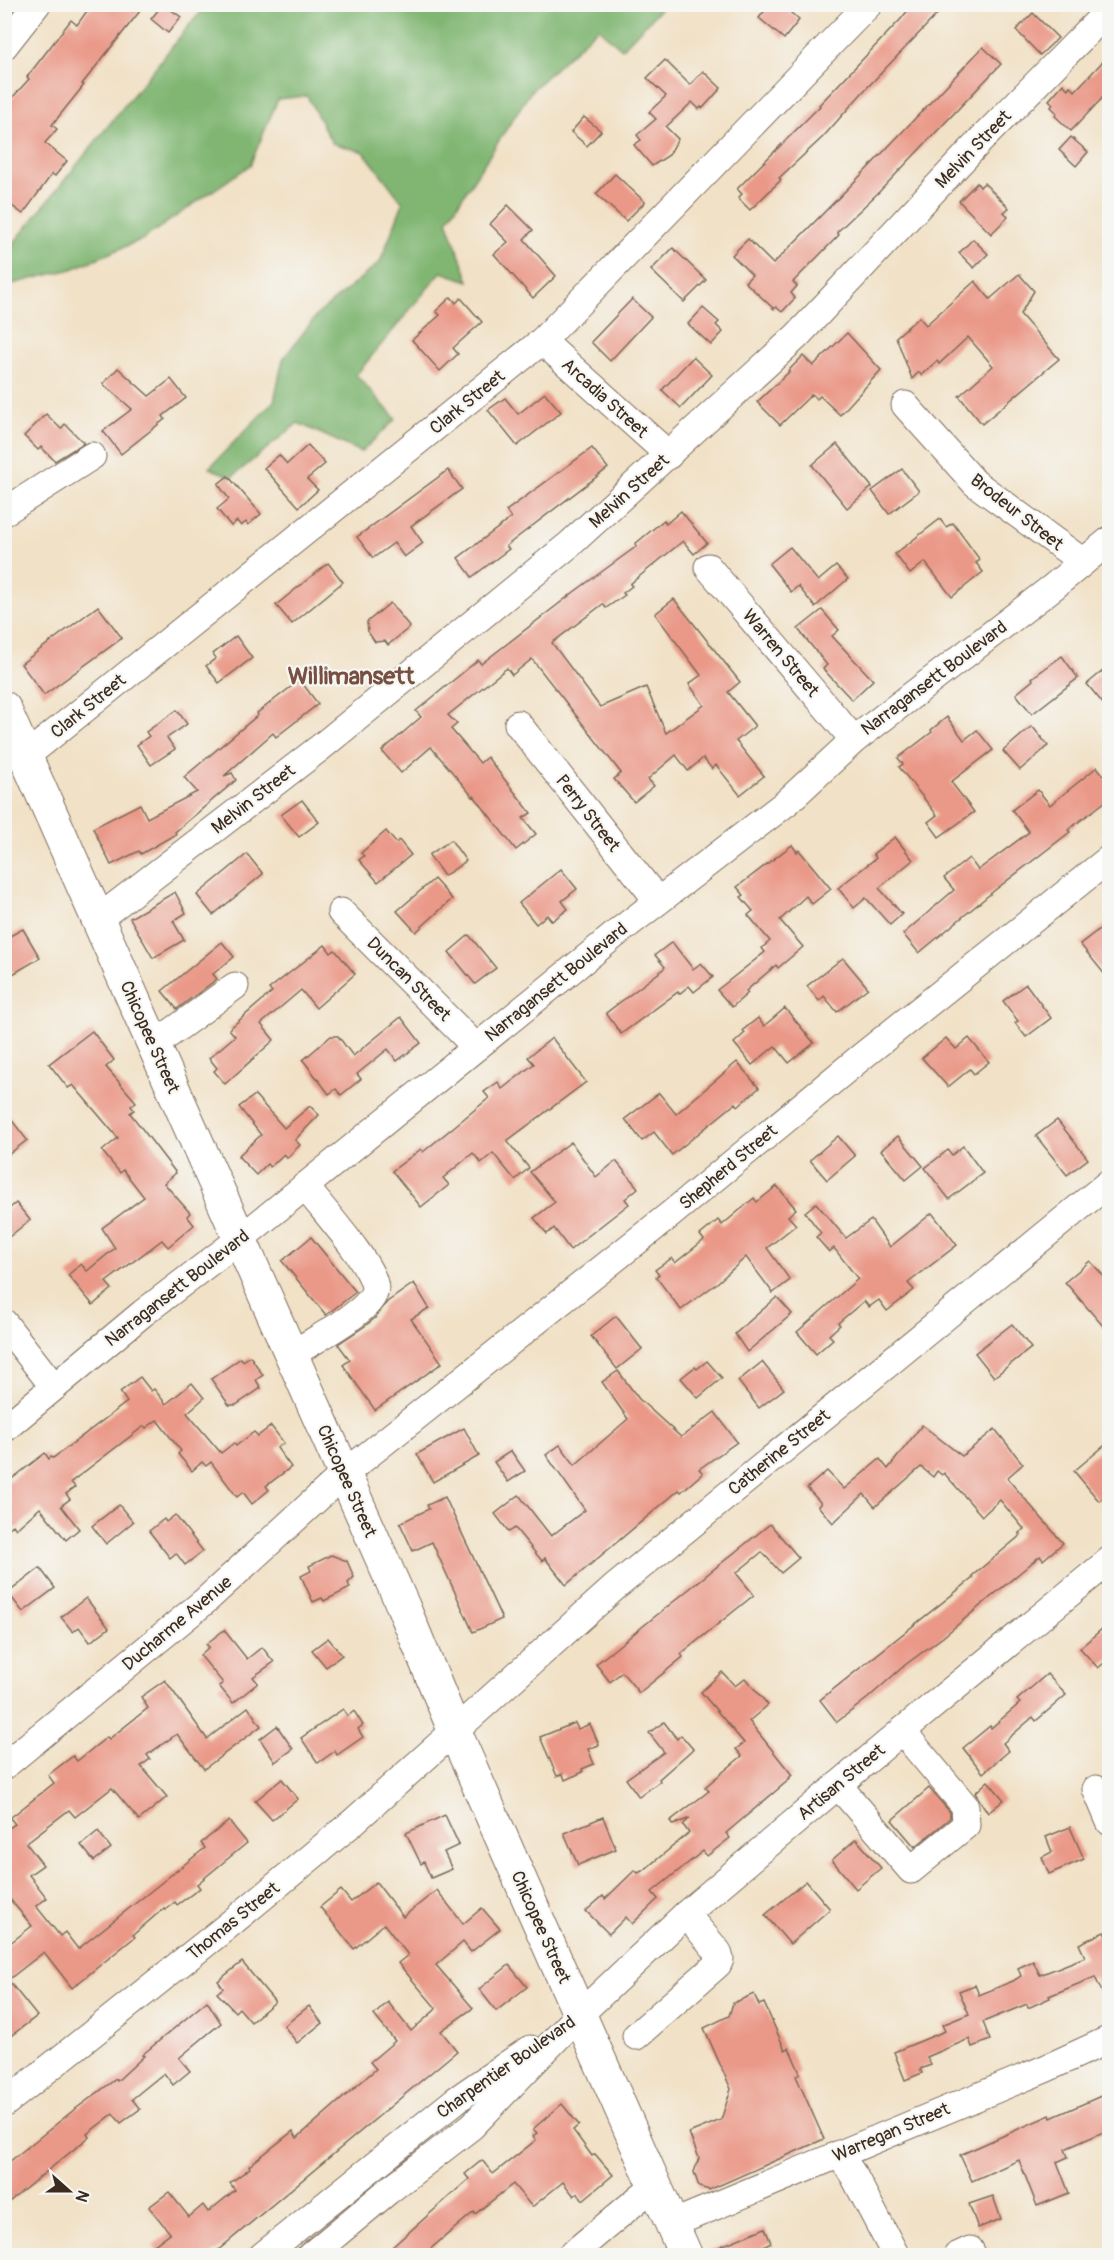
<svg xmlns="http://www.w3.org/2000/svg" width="1114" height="2260" font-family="Pangolin,sans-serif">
<rect width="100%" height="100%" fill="#f6f6f2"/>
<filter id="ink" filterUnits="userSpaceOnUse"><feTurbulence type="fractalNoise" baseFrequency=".0167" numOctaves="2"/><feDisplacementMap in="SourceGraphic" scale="12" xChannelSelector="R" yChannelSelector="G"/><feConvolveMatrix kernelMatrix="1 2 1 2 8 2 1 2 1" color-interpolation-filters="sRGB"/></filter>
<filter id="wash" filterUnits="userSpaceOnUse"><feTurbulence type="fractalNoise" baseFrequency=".008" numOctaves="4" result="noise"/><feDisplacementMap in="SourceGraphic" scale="24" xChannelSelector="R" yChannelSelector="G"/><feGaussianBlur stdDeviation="1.35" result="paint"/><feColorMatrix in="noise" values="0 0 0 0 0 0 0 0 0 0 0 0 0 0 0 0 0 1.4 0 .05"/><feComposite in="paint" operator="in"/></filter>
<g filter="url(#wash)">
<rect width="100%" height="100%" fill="#f1e1c6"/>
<!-- forest -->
<path fill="#80b672" stroke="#5e7048" stroke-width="1.5" d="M209 4 664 5 622 49 598 28 531 91 447 221 469 281 441 272 356 375 396 419 361 452 298 423 232 477 209 468 274 401 283 359 317 315 380 262 403 203 364 152 332 143 307 96 278 99 250 165 143 239 72 269 4 286 5 254 191 23Z"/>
<g id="blocks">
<!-- building -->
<g fill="#ea9887">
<path d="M92 4H132L140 11 82 84 84 85 52 125 57 129 45 143 67 161 55 176 52 174 23 214 4 200V107L29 79 27 77 71 20 77 25Z"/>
<path d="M163 4 181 17 168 33 151 19Z"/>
<path d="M770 4H781L799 20 784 39 759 18Z"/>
<path d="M913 4H947L862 93 823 137 779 178 781 180 750 210 738 198 742 194 737 189 820 106 819 105 901 19Z"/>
<path d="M1033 13 1058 38 1040 55 1016 30Z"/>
<path d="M983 47 1001 64 879 192 837 232 839 235 793 282 797 286 791 293 795 298 782 312 776 307 774 309 745 282 752 275 732 255 748 239 773 264 869 167Z"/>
<path d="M1110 54V90L1071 131 1055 116 1057 113 1051 107 1053 104 1049 100 1063 84 1068 89 1070 86 1075 91Z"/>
<path d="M665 60 690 85 703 71 721 88 703 108 701 107 699 109 692 102 666 127 678 139 669 155 652 166 634 145 641 140 637 135 656 119 649 112 666 96 647 78Z"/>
<path d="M584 117 601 131 587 146 571 132Z"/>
<path d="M1071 137 1088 152 1076 166 1059 150Z"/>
<path d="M615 174 645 202 626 221 596 194Z"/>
<path d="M977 183 980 187 984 183 1009 208 1004 212 1008 217 991 234 959 201Z"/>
<path d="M508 205 533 230 524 239 556 276 533 298 494 254 508 242 490 224Z"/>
<path d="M973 239 988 254 974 268 959 253Z"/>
<path d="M673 248 706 280 684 302 651 270Z"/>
<path d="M1019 274 1034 291 1020 314 1059 359 982 424 959 396 993 366 968 337 939 364 937 361 921 375 919 372 912 379 896 337 919 317 926 325 975 281 990 299Z"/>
<path d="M451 297 456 303 461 298 482 322 453 348 458 354 440 371 412 340 440 315 436 311Z"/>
<path d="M632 299 651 317 610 361 591 342Z"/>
<path d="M703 308 719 322 716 325 723 332 711 345 688 324Z"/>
<path d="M847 333 881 370 840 415 820 396 817 399 812 394 780 425 757 402 789 372 788 371 803 356 813 366Z"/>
<path d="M693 357 712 375 681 408 662 390Z"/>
<path d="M118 368 149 396 171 379 186 398 163 416 165 419 121 454 103 431 132 409 103 384Z"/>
<path d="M545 393 561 412 517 446 488 410 505 398 518 414Z"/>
<path d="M46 414 61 429 65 424 84 443 55 461 41 447 38 450 24 436Z"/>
<path d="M837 444 872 487 847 508 812 465Z"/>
<path d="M308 445 325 464 307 479 318 490 299 507 264 468 279 455 287 464Z"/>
<path d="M592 448 608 468 506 546 509 549 472 577 458 558 511 518 506 511Z"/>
<path d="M902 469 919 491 889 514 872 491Z"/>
<path d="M448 470 462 489 411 526 423 543 404 557 394 543 373 558 357 537Z"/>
<path d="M228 476 261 514 248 525 246 522 241 526 237 521 231 526 217 509 229 499 218 484Z"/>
<path d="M681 511 707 543 694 554 683 541 630 584 632 586 623 593 625 595 606 608 603 604 552 643 600 707 646 687 666 733 704 705 689 684 701 675 655 614 674 599 740 682 728 692 755 726 736 741 764 776 740 795 716 765 712 769 703 758 688 771 676 755 648 779 654 786 634 802 614 779 621 773 532 659 512 675 507 668 448 715 457 724 451 729 480 763 487 757 531 813 523 818 536 834 516 850 474 796 473 797 431 747 401 773 382 751 421 717 416 711 478 660 481 664 574 592 637 546 635 544 664 520 666 524Z"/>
<path d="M940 519 946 527 953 523 980 560 976 563 983 572 952 597 925 562 910 574 895 554Z"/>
<path d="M790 547 818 581 836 566 848 579 815 607 798 586 791 592 769 564Z"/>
<path d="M328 563 343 582 292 624 276 605Z"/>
<path d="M390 603 410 627 388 645 385 641 375 642 368 632 367 622Z"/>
<path d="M98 606 122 638 44 695 21 664Z"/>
<path d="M822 610 839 630 832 636 873 680 852 700 823 669 827 665 798 629Z"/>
<path d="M236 636 252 658 219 683 206 666 216 658 213 654Z"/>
<path d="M1062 656 1078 678 1032 714 1016 694 1033 680 1032 678Z"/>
<path d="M1110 665V712L1087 684Z"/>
<path d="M300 680 318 704 276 737 273 733 224 776 232 773 236 780 175 832 176 834 141 854 139 851 111 865 93 828 140 804 147 818 197 792 184 777 258 715 257 713Z"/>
<path d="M177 710 187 724 167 738 175 749 151 765 137 745 149 736 146 732Z"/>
<path d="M947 717 964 740 977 730 993 750 951 782 974 812 939 837 928 822 937 815 899 767 903 764 898 758 932 732 931 730Z"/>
<path d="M1032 726 1048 746 1020 770 1003 751Z"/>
<path d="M1097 767 1110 783V798L1068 830 1070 832 995 890 919 953 903 934 954 890 944 878 969 858 978 870 1029 832 1012 810 1038 790 1050 805Z"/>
<path d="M302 800 319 822 299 837 281 815Z"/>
<path d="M386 831 396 843 399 840 411 855 378 882 359 860 364 856 361 853Z"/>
<path d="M895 837 913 860 879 888 902 914 890 925 866 898 854 908 838 888 876 858 873 854Z"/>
<path d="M451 840 466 861 444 876 429 855Z"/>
<path d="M792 845 797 852 799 850 831 889 812 904 806 896 780 920 803 947 778 968 776 965 746 991 748 993 732 1007 717 990 765 952 762 948 770 941 748 915 753 911 741 897 744 895 737 887Z"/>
<path d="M247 854 263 874 213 915 197 895Z"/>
<path d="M561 869 577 889 562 901 568 909 552 921 547 915 536 924 519 903Z"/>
<path d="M434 879 452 899 416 932 397 911Z"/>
<path d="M175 892 186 913 173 921 184 940 153 958 130 918Z"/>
<path d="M1110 921V981L1080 944Z"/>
<path d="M23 929 40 958 13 974 4 958V939Z"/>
<path d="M469 935 496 968 475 984 449 952Z"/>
<path d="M222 942 234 957 213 974 217 979 177 1009 162 991Z"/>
<path d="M672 942 693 969 701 963 713 977 694 992 689 986 679 994 678 992 621 1034 606 1013 661 971 665 967 655 955Z"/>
<path d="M325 945 331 953 335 950 355 974 316 1008 301 990 261 1024 274 1040 225 1084 214 1071 217 1068 209 1058 235 1036 229 1029 272 992 269 989Z"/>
<path d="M843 958 868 988 837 1012 824 996 819 1001 807 986Z"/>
<path d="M1026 984 1051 1018 1026 1037 1015 1023 1018 1021 1003 1001Z"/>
<path d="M785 1008 814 1043 789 1063 775 1046 752 1065 734 1043 745 1033 743 1030 758 1018 764 1026Z"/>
<path d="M401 1017 421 1043 397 1061 388 1049 357 1074 361 1079 341 1095 336 1089 329 1094 303 1060 331 1036H338L353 1056Z"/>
<path d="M92 1031 114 1060 106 1067 136 1102 131 1106 134 1110 130 1113 176 1173 164 1183 190 1213 187 1216 194 1225 168 1247 162 1240 106 1282 112 1289 93 1305 68 1275 81 1264 87 1271 115 1248 102 1228 144 1197 123 1170 120 1173 102 1151 118 1138 73 1085 68 1088 49 1064Z"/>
<path d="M552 1038 586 1082 507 1141 529 1168 515 1180 493 1153 481 1163 473 1153 443 1178 449 1185 421 1207 392 1171 421 1149 423 1152 489 1098 484 1092 498 1082 502 1089 534 1064 528 1057Z"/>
<path d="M946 1038 956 1049 969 1038 989 1062 974 1074 970 1069 948 1087 922 1058Z"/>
<path d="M737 1062 759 1088 738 1106 736 1103 672 1155 654 1132 642 1141 625 1119 659 1093 676 1114Z"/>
<path d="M255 1095 284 1128 310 1106 319 1115 295 1140 300 1145 287 1158 284 1154 270 1167 267 1164 256 1175 238 1156 261 1135 239 1107Z"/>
<path d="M4 1110 27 1140 4 1158Z"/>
<path d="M1057 1120 1088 1159 1067 1175 1036 1136Z"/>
<path d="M838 1136 855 1156 827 1180 810 1160Z"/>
<path d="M898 1136 923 1166 906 1180 881 1150Z"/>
<path d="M571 1142 596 1177 616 1161 638 1188 625 1199 629 1204 570 1250 554 1228 547 1234 534 1218 555 1202 530 1172Z"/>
<path d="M963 1146 983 1173 949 1199 925 1168 948 1150 952 1155Z"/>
<path d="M777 1186 796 1209 788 1216 796 1225 767 1248 790 1280 773 1293 746 1257 716 1284 681 1310 656 1277 659 1275 655 1270 672 1258 675 1263 704 1240 700 1235 718 1220 722 1225 754 1198 757 1202Z"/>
<path d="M16 1203 30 1220 4 1241V1213Z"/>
<path d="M816 1203 846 1238 871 1220 890 1247 932 1213 957 1245 908 1283 914 1290 887 1311 879 1300 869 1307 864 1301 838 1323 840 1325 829 1335 833 1339 816 1354 797 1332 858 1279 834 1248 829 1252 816 1237 821 1233 805 1212Z"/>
<path d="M311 1237 356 1292 326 1315 282 1261Z"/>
<path d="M1090 1261 1110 1283V1334L1065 1282Z"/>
<path d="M414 1283 429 1308 411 1319 442 1363 375 1410 343 1365 350 1360 338 1344 365 1326 375 1318 387 1302Z"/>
<path d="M777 1297 792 1314 747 1352 735 1334Z"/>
<path d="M616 1316 642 1349 617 1369 591 1336Z"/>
<path d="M1012 1324 1031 1348 994 1377 975 1353Z"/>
<path d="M250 1356 263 1375 256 1380 261 1388 236 1405H229L211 1379 241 1358 243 1361Z"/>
<path d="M707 1361 722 1378 698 1398 681 1378 695 1367 697 1369Z"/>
<path d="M762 1362 784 1389 759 1408 738 1381Z"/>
<path d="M618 1371 639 1399 681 1437 715 1412 737 1442 699 1469 703 1473 681 1492 679 1490 566 1585 545 1558 542 1561 515 1528 509 1532 495 1514 519 1495 551 1536 585 1510 546 1455 560 1445 575 1465 628 1419 602 1382Z"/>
<path d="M140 1377 151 1391 154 1389 166 1404 192 1383 204 1398 187 1413 221 1453 234 1443 236 1446 254 1432 258 1436 271 1426 284 1443 277 1448 291 1467 266 1486 269 1490 252 1504 243 1492 237 1497 211 1462 206 1466 202 1462 192 1471 178 1454 181 1451 157 1420 146 1428 144 1426 71 1482 75 1487 66 1494 70 1499 61 1506 79 1529 66 1540 40 1508 16 1529 13 1525 4 1532V1485L45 1453 49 1459 51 1457 53 1458 127 1402 120 1392Z"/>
<path d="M922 1425 962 1456 995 1429 1023 1464 1007 1478 1063 1543 1043 1560 1040 1556 943 1637 905 1665 868 1698 837 1722 820 1700 973 1578 972 1576 1021 1535 1019 1533 1024 1529 1000 1500 982 1516 944 1473 942 1475 937 1471 933 1477 921 1467 875 1507 864 1494 833 1523 818 1506 821 1503 807 1488 827 1471 844 1489 880 1459 888 1469Z"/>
<path d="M464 1428 479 1456 433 1482 417 1454Z"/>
<path d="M1110 1441V1492L1099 1501 1074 1471Z"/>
<path d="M511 1451 525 1471 508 1482 494 1462Z"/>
<path d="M445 1497 502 1619 473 1632 432 1542 413 1551 400 1523 429 1509 427 1505Z"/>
<path d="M119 1505 133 1522 106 1544 92 1526Z"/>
<path d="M175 1515 203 1551 185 1565 176 1553 170 1558 149 1531 164 1519 166 1522Z"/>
<path d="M770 1524 799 1558 781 1573 762 1552 736 1573 754 1595 681 1654 683 1657 639 1693 622 1672 610 1682 596 1664Z"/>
<path d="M331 1555 347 1561 354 1577 348 1583 350 1588 324 1601 322 1598 313 1602 301 1576 311 1571 309 1566Z"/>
<path d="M40 1568 55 1588 23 1612 8 1593Z"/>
<path d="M86 1598 109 1628 90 1642 79 1627 73 1632 61 1617Z"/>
<path d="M1110 1622V1658L1098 1668 1080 1648Z"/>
<path d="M224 1630 247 1659 262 1647 274 1662 253 1677 258 1683 233 1703 219 1686 223 1683 200 1655 209 1647 206 1644Z"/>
<path d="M328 1638 342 1655 326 1667 312 1650Z"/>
<path d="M722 1672 735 1686 745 1678 768 1705 749 1721 792 1775 789 1778 790 1779 726 1833 730 1838 707 1856 703 1851 652 1892 658 1899 632 1924 626 1917 609 1934 586 1911 603 1896 605 1899 635 1870 638 1873 644 1870 689 1833 683 1825 690 1818 673 1825 670 1821 709 1791 705 1787 742 1756 736 1749 744 1743 701 1692Z"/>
<path d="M1047 1674 1066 1695 1036 1721 1033 1717 1003 1743 1009 1751 983 1773 963 1748 990 1726 991 1728 1020 1703 1017 1700Z"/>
<path d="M165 1680 207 1739 248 1707 261 1726 204 1769 177 1734 147 1755 150 1759 141 1766 167 1797 139 1820 112 1788 75 1817 69 1810 26 1843 43 1865 29 1875 47 1898 36 1906 60 1936 65 1932 78 1949 205 1848 201 1843 229 1821 247 1843 197 1884 200 1888 177 1905 175 1902 165 1910 164 1908 133 1935 135 1937 72 1988 44 1952 8 1980 37 2016 4 2041V1948L32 1926 4 1892V1831L15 1824 10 1818 54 1783 48 1775 73 1756 77 1761 107 1737 109 1739 148 1708 141 1697Z"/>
<path d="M343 1709 348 1716 354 1711 363 1725 358 1729 363 1737 337 1755 335 1751 318 1763 301 1738Z"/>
<path d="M664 1722 677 1739 681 1735 693 1749 659 1779 660 1781 639 1797 626 1779 664 1752 649 1733Z"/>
<path d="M575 1723 578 1729 590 1724 599 1745 588 1749 594 1764 582 1769 583 1772 565 1780 563 1774 557 1776 540 1737Z"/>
<path d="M277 1726 293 1749 275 1762 260 1739Z"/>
<path d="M282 1779 298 1799 272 1820 255 1801Z"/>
<path d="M988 1781 1004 1800 988 1813 975 1793Z"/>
<path d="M929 1788 950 1812V1818L915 1847 892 1820Z"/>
<path d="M445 1815 459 1845 444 1852 452 1869 431 1878 424 1862 421 1864 406 1833Z"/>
<path d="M603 1817 616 1849 578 1865 564 1833Z"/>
<path d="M1070 1827 1084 1859 1049 1874 1042 1857 1052 1852 1046 1837Z"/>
<path d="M98 1831 111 1848 94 1861 81 1845Z"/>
<path d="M856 1839 881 1868 856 1889 832 1860Z"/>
<path d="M806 1881 830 1909 790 1944 765 1915Z"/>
<path d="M376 1882 403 1917 437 1890 463 1924 482 1908 500 1929 471 1952 463 1942 436 1965 473 2008 441 2031 457 2051 211 2256H161L153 2246 170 2233 149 2207 169 2192 189 2217 203 2205 208 2212 235 2190 230 2183 250 2168 249 2166 293 2131 297 2138 376 2069 370 2062 395 2041 374 2015 388 2002 411 2031 435 2010 436 2008 398 1963 408 1955 384 1924 354 1949 320 1907 341 1890 351 1902Z"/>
<path d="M1104 1932 1110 1944V2009L1095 1977 1049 1996 1050 1998 1028 2008 1027 2004 983 2022 990 2040 972 2047 969 2039 927 2057 931 2065 920 2069 922 2073 905 2080 894 2052 945 2031 942 2025 969 2014 959 1991 975 1985 979 1995 1013 1981 1021 1976 1018 1968 1033 1961 1040 1975 1085 1957 1079 1944Z"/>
<path d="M242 1962 275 2002 251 2022 239 2008 235 2012 217 1993 223 1988 218 1981Z"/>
<path d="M509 1965 527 1987 496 2011 479 1989Z"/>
<path d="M754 1994 759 2005 764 2003 785 2050 789 2048 800 2073 796 2076 824 2139 709 2190 699 2187 694 2172 699 2158 689 2133 721 2120 731 2089 704 2028 729 2016 733 2003Z"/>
<path d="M207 2001 221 2023 179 2058 190 2071 173 2085 164 2073 132 2099 140 2109 121 2123 113 2114 87 2134 89 2137 4 2206V2166L70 2113 116 2079 117 2081 144 2056 142 2055Z"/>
<path d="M309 2006 322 2023 297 2043 284 2026Z"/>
<path d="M1110 2092V2124L1104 2127 1106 2131 1065 2149 1068 2157 1057 2162 1069 2193 1037 2206 1019 2160 972 2181 960 2155 1050 2115 1051 2118Z"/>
<path d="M562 2104 579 2125 573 2130 592 2156 595 2154 613 2175 583 2200 578 2193 574 2196 563 2182 532 2207 513 2184 475 2214 474 2212 422 2256H382L469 2179 465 2174 482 2160 493 2174 536 2140 533 2136 537 2133 533 2129Z"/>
<path d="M993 2196 1001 2219 978 2228 969 2204Z"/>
<path d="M765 2228 771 2243 761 2248 764 2256H704V2253Z"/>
</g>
</g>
</g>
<g filter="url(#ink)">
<use href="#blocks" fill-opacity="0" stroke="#7b6a59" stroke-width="1.5"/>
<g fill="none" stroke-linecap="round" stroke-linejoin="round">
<!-- minor casing -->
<g stroke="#7b6a59" stroke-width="29">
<g id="minor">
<path d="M4 46 37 4"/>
<path d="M542 341 669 455"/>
<path d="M905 405 975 483 1083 562"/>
<path d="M4 512 92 456"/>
<path d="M708 567 854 740"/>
<path d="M518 724 658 901"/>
<path d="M26 756 542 341 869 4"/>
<path d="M341 912 476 1047"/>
<path d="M98 919 321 747 570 544 797 336 979 142 1110 9"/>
<path d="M154 1045 235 986"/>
<path d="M4 1323 54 1387"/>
<path d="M291 1355C312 1341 357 1318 370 1300 374 1295 376 1289 374 1283 368 1259 321 1208 305 1186"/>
<path d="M4 1429 143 1313 240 1239 622 929 786 803 854 740 1053 587 1110 540"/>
<path d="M4 1766 205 1601 344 1474 671 1214 860 1058 1110 858"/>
<path d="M838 1785 911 1870 966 1825 965 1806 902 1731"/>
<path d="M1096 1789 1110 1822"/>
<path d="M636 2036 718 1964 720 1959 718 1952 686 1914"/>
<path d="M4 2104 225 1928 352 1823 614 1588 1110 1182"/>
<path d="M839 2154 854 2176 896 2256"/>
<path d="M672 2224 1047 2068 1110 2039"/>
<path d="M262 2256 456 2100 530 2049"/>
<path d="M310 2256 388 2191 472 2126 580 2014 686 1914 902 1731 1110 1560"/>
<path d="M570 2256 655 2185"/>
<path d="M957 2256 970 2250 973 2256"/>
</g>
</g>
<!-- major casing -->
<g stroke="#7b6a59" stroke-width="35">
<path id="major" d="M4 708 403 1606 455 1732 686 2256"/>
</g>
<!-- minor -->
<use href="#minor" stroke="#fff" stroke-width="27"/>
<!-- major -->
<use href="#major" stroke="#fff" stroke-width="33"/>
</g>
</g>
<g text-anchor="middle" stroke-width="4.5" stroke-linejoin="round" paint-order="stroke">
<!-- street labels -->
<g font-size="18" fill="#3b2a1e" stroke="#f6f6f2">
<text transform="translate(973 149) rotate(-46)" y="6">Melvin Street</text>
<text transform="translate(605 398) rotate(42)" y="6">Arcadia Street</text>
<text transform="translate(467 402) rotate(-39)" y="6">Clark Street</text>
<text transform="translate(629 491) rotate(-42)" y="6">Melvin Street</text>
<text transform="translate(1017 512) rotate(38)" y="6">Brodeur Street</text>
<text transform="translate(781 653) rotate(50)" y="6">Warren Street</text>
<text transform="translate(934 678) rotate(-37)" y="6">Narragansett Boulevard</text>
<text transform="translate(88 706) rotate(-39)" y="6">Clark Street</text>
<text transform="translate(253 799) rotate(-38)" y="6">Melvin Street</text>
<text transform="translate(588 813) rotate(52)" y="6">Perry Street</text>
<text transform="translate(409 979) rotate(45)" y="6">Duncan Street</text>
<text transform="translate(556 982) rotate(-39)" y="6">Narragansett Boulevard</text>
<text transform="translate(150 1037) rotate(66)" y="6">Chicopee Street</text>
<text transform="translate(728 1167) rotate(-40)" y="6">Shepherd Street</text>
<text transform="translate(177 1288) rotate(-38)" y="6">Narragansett Boulevard</text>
<text transform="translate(779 1452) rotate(-39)" y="6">Catherine Street</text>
<text transform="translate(347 1481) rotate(66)" y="6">Chicopee Street</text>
<text transform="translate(177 1623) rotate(-40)" y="6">Ducharme Avenue</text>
<text transform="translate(841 1782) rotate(-40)" y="6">Artisan Street</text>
<text transform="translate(233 1921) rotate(-39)" y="6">Thomas Street</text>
<text transform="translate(541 1927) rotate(66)" y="6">Chicopee Street</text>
<text transform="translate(506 2067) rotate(-35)" y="6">Charpentier Boulevard</text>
<text transform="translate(891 2132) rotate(-23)" y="6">Warregan Street</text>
</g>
<!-- district labels -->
<g font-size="24" font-weight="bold" fill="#785043" stroke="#f6f6f2">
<text x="351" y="684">Willimansett</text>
</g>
</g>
<!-- margin -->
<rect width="1114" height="2260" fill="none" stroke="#f6f6f2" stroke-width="24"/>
<!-- north arrow -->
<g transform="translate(69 2191) rotate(111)" stroke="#f6f6f2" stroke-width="4.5" paint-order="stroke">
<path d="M0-4.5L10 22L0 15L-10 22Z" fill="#3b2a1e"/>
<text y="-9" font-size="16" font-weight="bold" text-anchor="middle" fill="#3b2a1e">N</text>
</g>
</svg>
